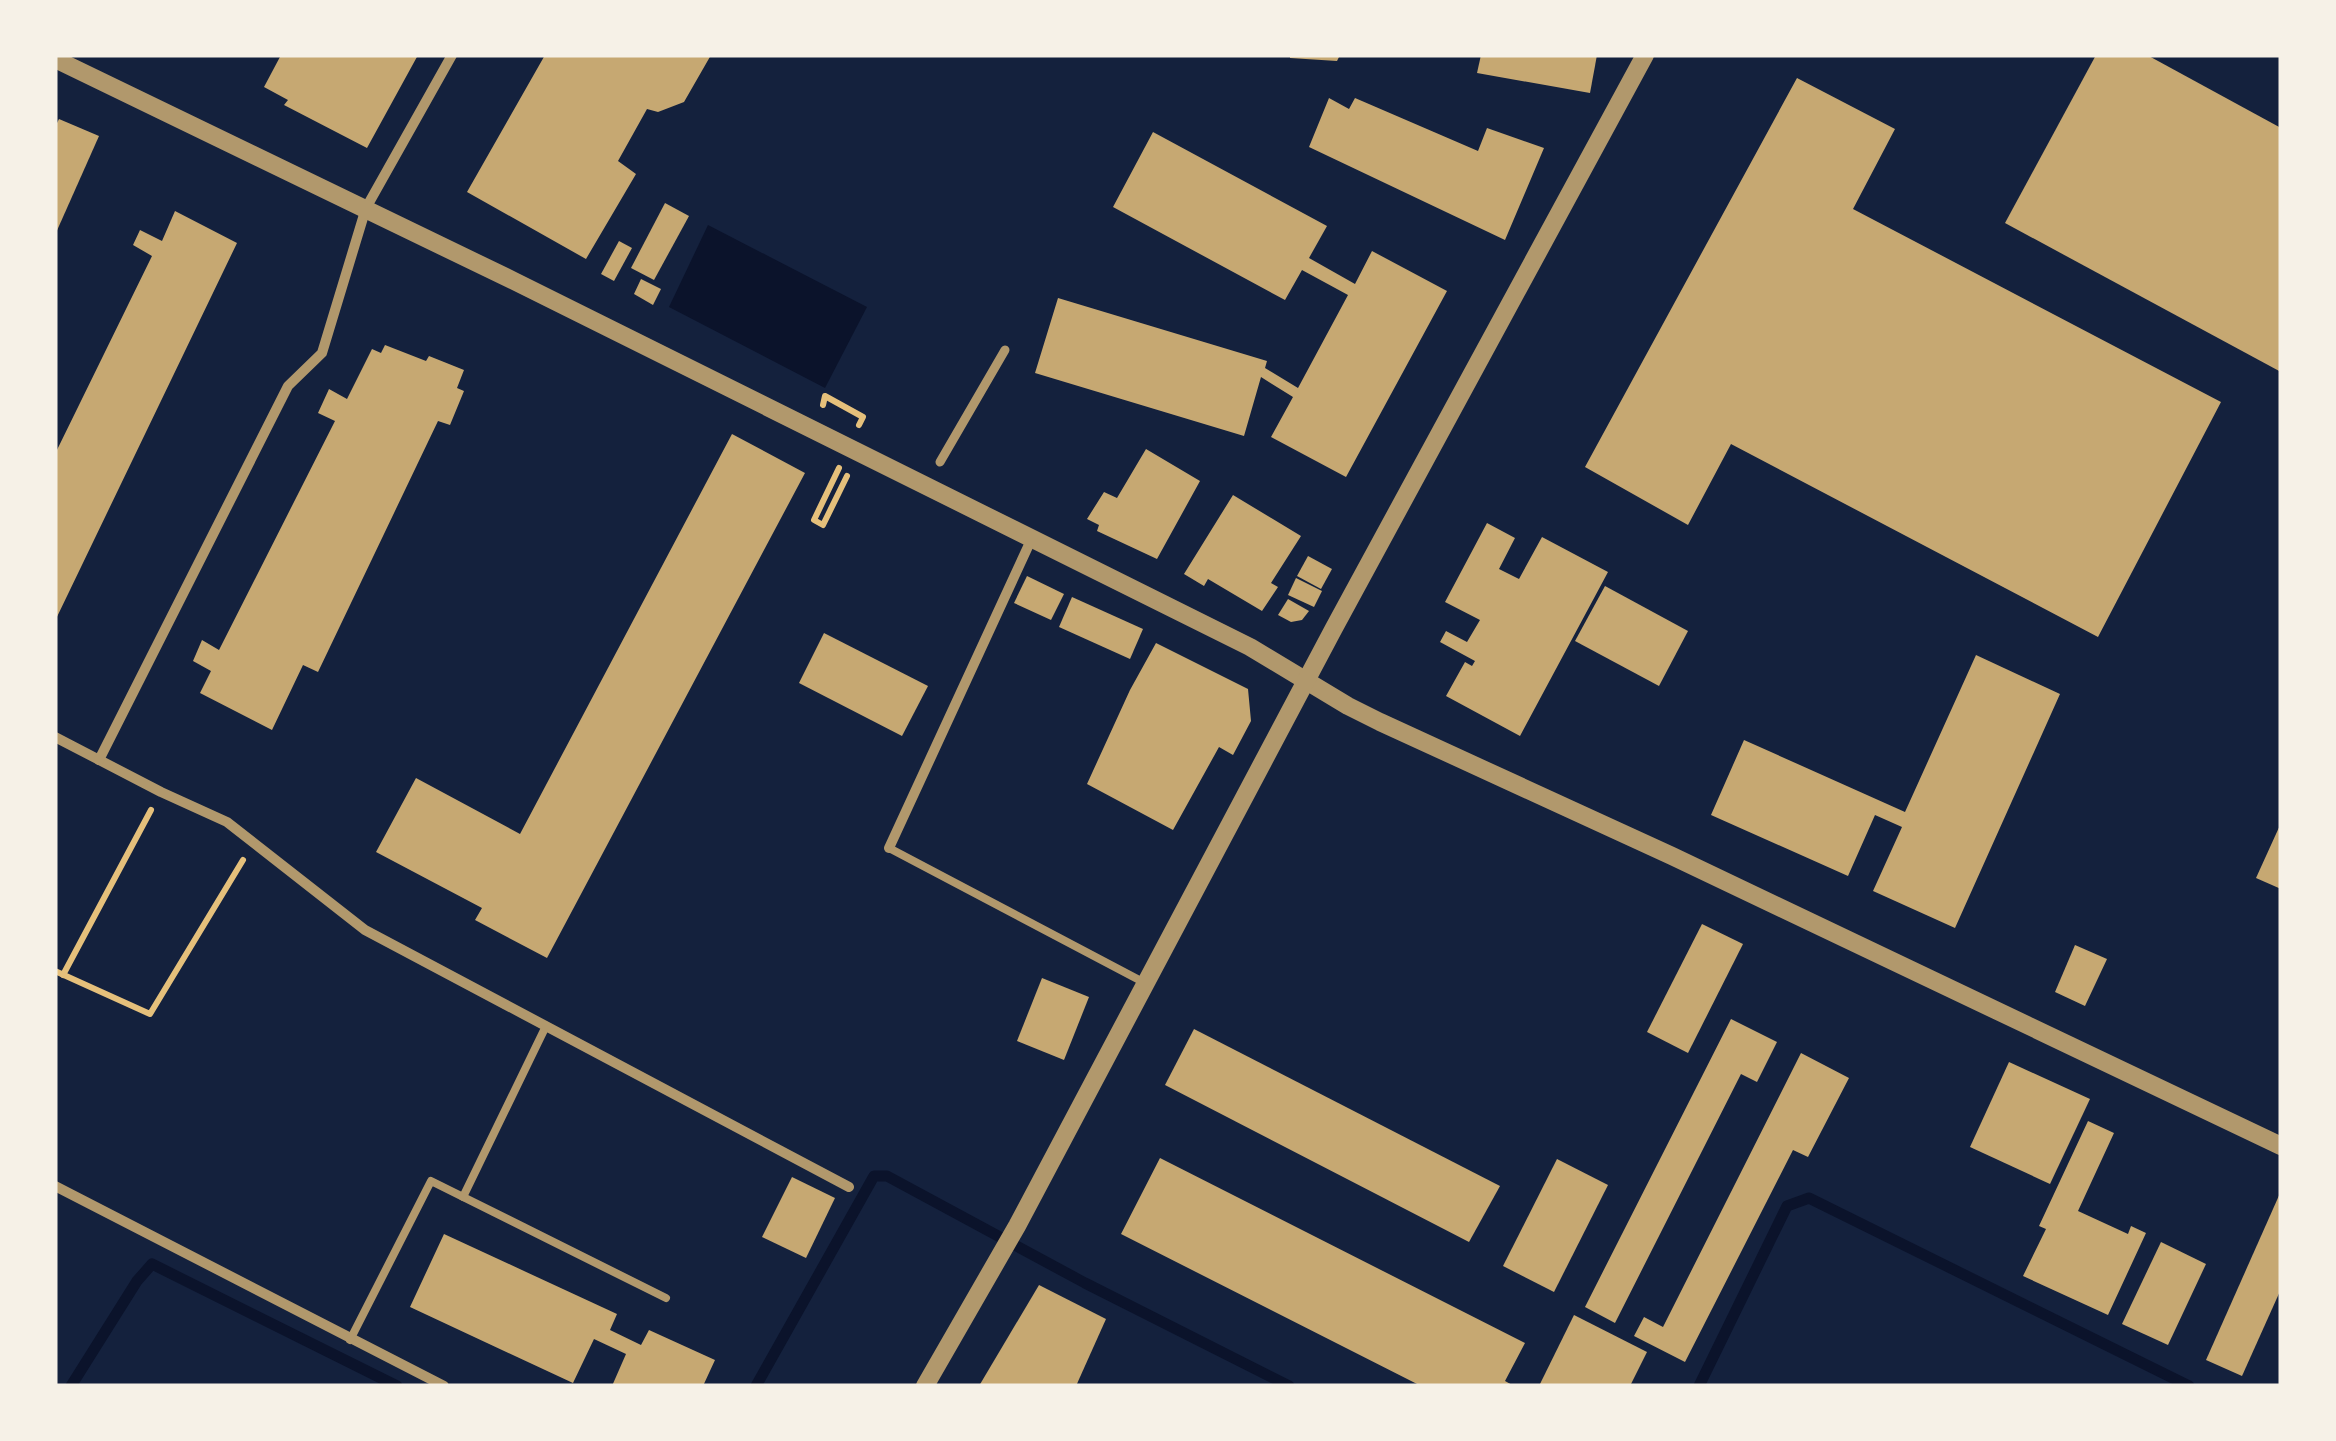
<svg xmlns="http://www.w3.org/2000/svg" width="2336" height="1441" font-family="'Asap Condensed',sans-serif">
<rect width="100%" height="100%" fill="#14213d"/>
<!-- water -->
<path fill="#0b132b" d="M708 225 867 307 825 388 669 307Z"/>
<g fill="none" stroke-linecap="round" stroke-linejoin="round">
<!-- stream -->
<g stroke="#0b132b" stroke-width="11">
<path d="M71 1386 137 1281 152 1264 397 1386"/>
<path d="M756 1386 874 1176H887L1085 1283 1289 1386"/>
<path d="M1699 1386 1787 1206 1809 1198 2189 1386"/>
</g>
</g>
<!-- building -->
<g fill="#c6a872">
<path d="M281 55H418L367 148 284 105 288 100 264 87Z"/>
<path d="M545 55H711L684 102 658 112 647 109 618 161 636 174 586 259 467 192Z"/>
<path d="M1290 55H1340L1337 61 1290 58Z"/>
<path d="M1481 55H1597L1590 93 1477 73Z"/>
<path d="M2096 55H2147L2281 128V372L2005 223Z"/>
<path d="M1797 78 1895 129 1853 209 2221 402 2098 637 1731 444 1688 525 1585 467Z"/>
<path d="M1329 98 1349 109 1355 98 1478 151 1487 128 1544 148 1505 240 1309 147Z"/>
<path d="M59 119 99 136 55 235V127Z"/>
<path d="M1153 132 1327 226 1309 258 1355 284 1372 251 1447 291 1346 477 1271 437 1293 397 1261 377 1244 436 1035 373 1058 298 1267 361 1265 368 1298 388 1348 295 1302 270 1285 300 1113 207Z"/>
<path d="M665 203 689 216 654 280 631 268Z"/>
<path d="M175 211 237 243 55 621V454L152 256 133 245 140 230 162 241Z"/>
<path d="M619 241 632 248 614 281 601 274Z"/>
<path d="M641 279 661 289 653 305 634 294Z"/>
<path d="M385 345 426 361 429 356 464 370 457 388 464 391 450 425 438 421 318 672 303 665 272 730 200 693 211 671 193 661 202 640 219 650 335 421 318 413 329 389 347 399 372 349 381 353Z"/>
<path d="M732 434 805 473 547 958 475 920 482 908 376 852 416 778 520 834Z"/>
<path d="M1146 449 1200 481 1157 559 1097 531 1099 525 1087 519 1104 492 1117 498Z"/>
<path d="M1233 495 1301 536 1271 583 1278 587 1262 611 1208 579 1204 586 1184 574Z"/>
<path d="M1487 523 1515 538 1499 569 1519 579 1542 537 1608 572 1520 736 1446 696 1465 662 1472 666 1475 661 1440 642 1446 631 1467 642 1480 620 1445 602Z"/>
<path d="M1308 556 1332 569 1321 589 1297 576Z"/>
<path d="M1027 576 1064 594 1051 620 1014 603Z"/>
<path d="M1296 578 1322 591 1314 607 1288 595Z"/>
<path d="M1605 586 1688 631 1659 686 1575 641Z"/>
<path d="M1072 597 1143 629 1130 659 1059 627Z"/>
<path d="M1288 599 1309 611 1302 620 1291 622 1278 615Z"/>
<path d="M824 633 928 686 902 736 799 683Z"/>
<path d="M1156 643 1248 689 1251 721 1233 755 1219 747 1173 830 1087 784 1130 690Z"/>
<path d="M1976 655 2060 694 1955 928 1873 891 1902 827 1875 815 1848 876 1711 815 1744 740 1905 812Z"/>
<path d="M2281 823V889L2256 878Z"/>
<path d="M1702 924 1743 944 1688 1053 1647 1032Z"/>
<path d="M2075 945 2107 959 2085 1006 2055 992Z"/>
<path d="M1042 978 1089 997 1064 1060 1017 1041Z"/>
<path d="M1731 1019 1777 1042 1757 1082 1741 1074 1615 1323 1585 1307Z"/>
<path d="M1194 1029 1500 1186 1469 1242 1165 1085Z"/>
<path d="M1801 1053 1849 1078 1808 1157 1793 1150 1685 1362 1634 1336 1644 1317 1663 1327Z"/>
<path d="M2009 1062 2090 1099 2050 1184 1970 1147Z"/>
<path d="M2088 1121 2114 1133 2078 1211 2128 1234 2131 1226 2146 1233 2108 1315 2023 1276 2046 1229 2039 1226Z"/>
<path d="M1160 1158 1525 1343 1505 1381 1514 1386H1421L1121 1234Z"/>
<path d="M1557 1159 1608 1185 1554 1292 1503 1266Z"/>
<path d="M792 1177 835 1198 806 1258 762 1237Z"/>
<path d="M2281 1191V1289L2242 1376 2206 1360Z"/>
<path d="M444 1234 617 1314 610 1330 641 1345 649 1330 715 1360 703 1386H612L626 1354 594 1339 573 1383 410 1307Z"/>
<path d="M2161 1242 2206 1264 2168 1345 2122 1324Z"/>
<path d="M1039 1285 1106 1319 1076 1386H979Z"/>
<path d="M1574 1315 1647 1352 1630 1386H1539Z"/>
</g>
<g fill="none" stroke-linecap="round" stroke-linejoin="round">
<!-- path -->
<g stroke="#e5c07b" stroke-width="6">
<path d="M823 405 825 396 863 417 859 425"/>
<path d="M839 468 814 520 823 525 847 476"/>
<path d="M55 971 150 1014 243 860"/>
<path d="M63 975 151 810"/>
</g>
<!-- service -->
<g stroke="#b1986c" stroke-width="8">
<path d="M889 848 1145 983"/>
<path d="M463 1197 546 1026"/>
<path d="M350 1340 431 1181 666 1298"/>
</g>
<!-- pedestrian -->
<path stroke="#b1986c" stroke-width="9" d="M940 462 1005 350"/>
<!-- minor -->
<g stroke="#b1986c" stroke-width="10">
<path d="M55 737 161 792 227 822 365 930 849 1187"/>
<path d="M99 760 288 386 322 353 366 208 452 55"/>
<path d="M889 848 1032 538"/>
<path d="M55 1186 444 1386"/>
</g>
<!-- tertiary -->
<g stroke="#b1986c" stroke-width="18">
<path d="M55 59 514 281 1250 647 1348 706 1380 722 1672 856 2281 1146"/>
<path d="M925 1386 1017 1226 1334 628 1645 55"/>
</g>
</g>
<!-- border -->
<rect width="2336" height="1441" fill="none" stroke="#f6f1e7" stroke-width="115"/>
</svg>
